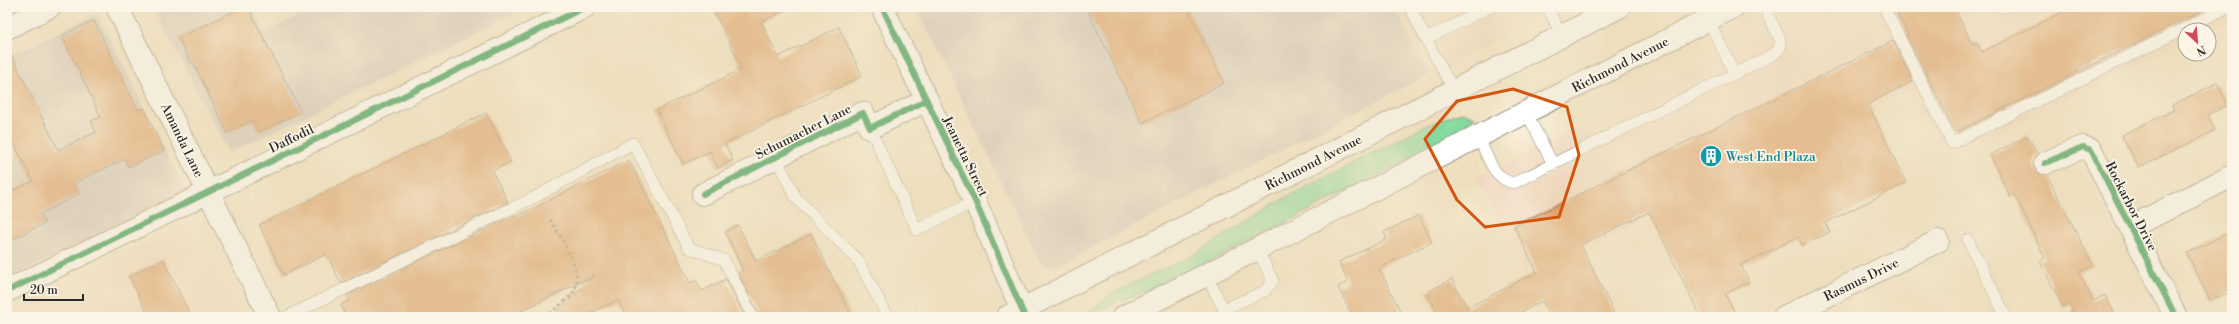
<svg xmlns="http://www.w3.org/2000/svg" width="2239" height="324" font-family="'Libre Bodoni',serif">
<rect width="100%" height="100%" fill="#fcf5e5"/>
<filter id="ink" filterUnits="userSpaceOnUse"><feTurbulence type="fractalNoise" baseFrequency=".025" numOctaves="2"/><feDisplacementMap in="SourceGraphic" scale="8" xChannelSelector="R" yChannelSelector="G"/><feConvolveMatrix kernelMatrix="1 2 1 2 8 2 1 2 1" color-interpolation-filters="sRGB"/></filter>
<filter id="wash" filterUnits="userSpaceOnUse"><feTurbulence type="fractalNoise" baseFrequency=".012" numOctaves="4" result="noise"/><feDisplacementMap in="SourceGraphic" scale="16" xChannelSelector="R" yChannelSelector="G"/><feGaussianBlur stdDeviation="0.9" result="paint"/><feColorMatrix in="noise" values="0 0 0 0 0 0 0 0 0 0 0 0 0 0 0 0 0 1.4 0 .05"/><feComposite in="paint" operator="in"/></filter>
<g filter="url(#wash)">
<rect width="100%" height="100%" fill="#eddfbd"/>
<!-- built -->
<g fill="#eed6bb">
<path d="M1394 7H1563L1428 75Z"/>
<path d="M1810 7H2232V18L2207 30H2185V41L1944 159 1910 89 1528 279 1477 179Z"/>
<path d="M189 223 240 317H7V312Z"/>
</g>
<!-- industrial -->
<g fill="#ccc2b9">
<path d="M153 7H253L265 32 316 7H527L229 153Z"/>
<path d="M916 7H1394L1428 75 1056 266 1042 265Z"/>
<path d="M97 13 185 191 7 280V162L18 156 7 133V58Z"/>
</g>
<!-- green -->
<path fill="#82da9e" stroke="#568264" d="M1461 112 1475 117 1445 141 1185 274 1083 317 1111 294 1193 255 1285 198 1427 125Z"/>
<g id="blocks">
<!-- building -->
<g fill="#da985d">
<path d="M242 7H248L301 112 259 132 253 120 227 133 193 62 191 63 178 38Z"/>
<path d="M712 7H792L761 22 778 57 839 27 862 76 725 144 733 160 718 168 710 151 683 164 657 110 742 69Z"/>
<path d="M1086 7H1187L1224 83 1142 123Z"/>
<path d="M1894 7H1954L1972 44 1977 42 1982 52 2073 7H2209L1956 132 1906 35H1908Z"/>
<path d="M94 20 138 110 144 108 164 151 128 167 125 159 74 183 79 194 40 214 45 223 11 240 7 231V193L33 181 7 130V46L58 150 96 132 91 121 101 117 62 36Z"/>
<path d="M1893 41 1913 81 1868 104 1906 183 1825 223 1830 232 1802 245 1798 237 1741 265 1749 282 1725 294 1734 311 1723 317H1701L1649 212 1581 245 1616 317H1550L1542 301 1512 317H1439L1427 292 1452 279 1467 308 1537 272 1514 226Z"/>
<path d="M2217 83 2228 105 2208 115 2215 130 2139 168 2122 135 2174 110 2172 105Z"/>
<path d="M486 113 511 162 492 171 508 202 341 283 326 254 284 275 259 225Z"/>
<path d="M2028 136 2037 154 2033 161 2034 168 2038 173 2047 175 2093 265 2079 272 2093 301 2105 295 2116 317H2061L2073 311 2070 304 2063 307 2040 261 2045 258 2014 194 2010 197 1990 155Z"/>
<path d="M629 160 690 283 696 280 702 291 726 279 745 317H627L618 300 582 317H551L595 275 509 317H346L341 305 350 300 347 295 515 215 516 217Z"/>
<path d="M1419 215 1432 242 1379 268 1403 317H1353L1338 287 1348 282 1339 262 1387 239 1384 232Z"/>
<path d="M738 225 756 261 811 234 852 317H760L738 273 743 270 725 232Z"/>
<path d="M2228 233 2232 242V291L2210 301 2187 253Z"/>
<path d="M163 259 191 317H149L129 276Z"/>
</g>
</g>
</g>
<g filter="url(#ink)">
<use href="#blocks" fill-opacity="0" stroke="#8c8574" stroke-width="1"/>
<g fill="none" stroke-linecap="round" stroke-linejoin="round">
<!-- lane casing -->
<g stroke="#8c8574" stroke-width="12">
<g id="lane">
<path d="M1410 7 1426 39"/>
<path d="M1547 7 1562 36"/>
<path d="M1884 7 1952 143 2228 7"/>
<path d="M2000 7H2004"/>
<path d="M1708 19 1734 73"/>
<path d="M1454 91 1426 39 1490 7"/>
<path d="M1526 112 1553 164"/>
<path d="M870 128 917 230 975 201"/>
<path d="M1478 136C1487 154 1493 180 1514 183L1774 54 1780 48V39L1764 7"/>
<path d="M776 158 796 198 858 260 888 317"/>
<path d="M1968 240 2006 317"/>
<path d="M1206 275 1228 317"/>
<path d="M1224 309 1265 291 1273 281 1257 249"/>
<path d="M286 317 537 196 633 143 689 248 724 260 753 317"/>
</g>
</g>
<!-- street casing -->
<g stroke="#8c8574" stroke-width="24">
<g id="street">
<path d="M117 7 270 317"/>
<path d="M7 28 49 7"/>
<path d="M2045 163 2083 147 2091 150 2176 317"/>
<path d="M703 194 863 113 870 128 927 100"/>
<path d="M2131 227 2232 176"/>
<path d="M7 291 585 7"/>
<path d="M1784 317 1938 241"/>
</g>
</g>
<!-- secondary casing -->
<g stroke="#8c8574" stroke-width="24">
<g id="secondary">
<path d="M882 7 975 201 1025 317"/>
<path d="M1007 317 1619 7"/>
<path d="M1123 317 1733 7"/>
</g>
</g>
<!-- path -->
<path stroke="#8c8574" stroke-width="2.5" stroke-dasharray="3 3" stroke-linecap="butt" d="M545 317C554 309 566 302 573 292 587 276 559 235 550 219"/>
<!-- lane -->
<use href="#lane" stroke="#fff" stroke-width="11"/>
<!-- street -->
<use href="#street" stroke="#fff" stroke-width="22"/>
<!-- secondary -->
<use href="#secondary" stroke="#fff" stroke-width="22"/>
<!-- cycleway casing -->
<g stroke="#fcf5e5" stroke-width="8">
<g id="cycleway">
<path d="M882 7 975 201 1025 317"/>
<path d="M2045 163 2083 147 2091 150 2176 317"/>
<path d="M703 194 863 113 870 128 927 100"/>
<path d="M7 291 585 7"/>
</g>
</g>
<!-- cycleway -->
<use href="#cycleway" stroke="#00873e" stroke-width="6"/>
</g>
</g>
<!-- marked area -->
<path d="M0 0H2239V324H0ZM1513 89 1567 107 1579 155 1559 217 1485 227 1457 200 1425 139 1457 101Z" fill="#eddfbd" fill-opacity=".55" fill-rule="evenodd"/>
<path fill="none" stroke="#d5540f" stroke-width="3" stroke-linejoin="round" d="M1513 89 1567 107 1579 155 1559 217 1485 227 1457 200 1425 139 1457 101Z"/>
<!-- icons -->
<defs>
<g id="building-disc" transform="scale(1.15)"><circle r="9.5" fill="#0f9aa8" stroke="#fcf5e5"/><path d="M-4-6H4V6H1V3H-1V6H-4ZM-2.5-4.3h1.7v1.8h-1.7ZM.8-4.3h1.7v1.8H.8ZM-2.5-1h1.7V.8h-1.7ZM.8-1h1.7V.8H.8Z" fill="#fff"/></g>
</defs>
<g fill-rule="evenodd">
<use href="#building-disc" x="1711" y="156"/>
</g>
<g text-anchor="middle" stroke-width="3.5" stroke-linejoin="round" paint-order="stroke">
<!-- street labels -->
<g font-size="13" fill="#2b2b2b" stroke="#fcf5e5">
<text transform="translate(1620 64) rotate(-27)" y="5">Richmond Avenue</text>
<text transform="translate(803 131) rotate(-27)" y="5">Schumacher Lane</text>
<text transform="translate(291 138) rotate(-26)" y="5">Daffodil</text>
<text transform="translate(183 140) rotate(64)" y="5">Amanda Lane</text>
<text transform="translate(966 156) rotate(64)" y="5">Jeanetta Street</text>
<text transform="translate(1313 162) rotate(-27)" y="5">Richmond Avenue</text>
<text transform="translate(2132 206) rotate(63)" y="5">Rockarbor Drive</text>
<text transform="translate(1861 279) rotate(-26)" y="5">Rasmus Drive</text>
</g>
<!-- culture labels -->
<g font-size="13" fill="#0d838f" stroke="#fcf5e5" text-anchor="start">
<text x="1726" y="161">West End Plaza</text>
</g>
</g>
<!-- margin -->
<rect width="2239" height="324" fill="none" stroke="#fcf5e5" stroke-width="24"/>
<!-- north arrow -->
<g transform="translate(2197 42) rotate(154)"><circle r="19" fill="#fcf5e5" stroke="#a8a49b"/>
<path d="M0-3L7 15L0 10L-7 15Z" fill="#d1495b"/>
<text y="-6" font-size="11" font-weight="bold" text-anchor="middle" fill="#2b2b2b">N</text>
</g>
<!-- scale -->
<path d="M24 294v6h59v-6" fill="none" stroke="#2b2b2b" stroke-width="2"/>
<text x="30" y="294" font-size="12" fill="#2b2b2b" stroke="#fcf5e5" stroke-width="3" paint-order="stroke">20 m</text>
</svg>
